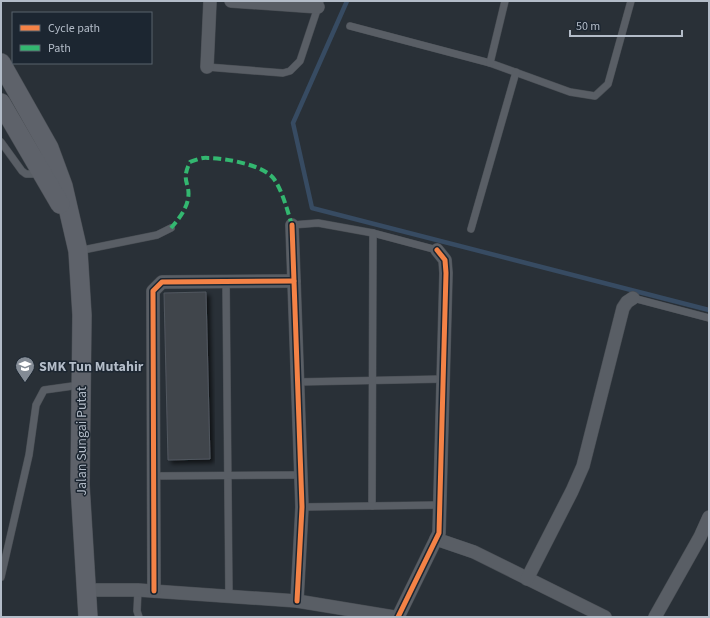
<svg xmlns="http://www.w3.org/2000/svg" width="710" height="618" font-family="'Source Sans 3',sans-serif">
<defs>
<filter id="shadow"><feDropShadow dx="3.5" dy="3.5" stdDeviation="2" flood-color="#0009"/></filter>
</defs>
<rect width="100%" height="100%" fill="#293037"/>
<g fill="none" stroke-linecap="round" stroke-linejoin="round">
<!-- stream -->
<path stroke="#374b62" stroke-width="4.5" d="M347 1 293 123 312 208 709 310"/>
</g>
<!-- building -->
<path fill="#40454c" stroke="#51575f" filter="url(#shadow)" d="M206 292 210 459 168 460 164 293Z"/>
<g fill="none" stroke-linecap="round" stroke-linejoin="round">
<!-- service casing -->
<g stroke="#474c52" stroke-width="8">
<g id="service">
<path d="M350 26 490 63 570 92 595 96 608 84 631 1"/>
<path d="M490 63 505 1"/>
<path d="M207 67 283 73 290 71 300 61 320 1"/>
<path d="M1 142 22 171 26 174H40"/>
<path d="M292 225 318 223 373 233 437 250"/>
<path d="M471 229 516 72"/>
<path d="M78 251 157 235 171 228"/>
<path d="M226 281 229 596"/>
<path d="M633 298 709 318"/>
<path d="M297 382 443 379"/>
<path d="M153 476 300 475"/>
<path d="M372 506 373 233"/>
<path d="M302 507 439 505"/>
<path d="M1 577 29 455 36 405 44 390 80 385"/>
<path d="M138 590 137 611 139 617"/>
</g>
</g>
<!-- minor casing -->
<g stroke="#474c52" stroke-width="14">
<g id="minor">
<path d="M231 1 318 7"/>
<path d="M207 67 210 1"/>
<path d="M292 225 302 507 297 601"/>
<path d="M436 539 474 552 605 617"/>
<path d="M527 579 572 491 583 466 623 308 627 302 633 298"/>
<path d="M85 590H138L297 601 394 617"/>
<path d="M154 591 153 291 162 282 294 281"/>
<path d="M398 617 439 533 446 273 445 260 437 250"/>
<path d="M655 617 700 537 709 517"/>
</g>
</g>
<!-- secondary casing -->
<g stroke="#474c52" stroke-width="20">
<g id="secondary">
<path d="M1 63 49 148 63 186 78 251 82 315 80 485 88 617"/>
<path d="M1 103 60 204"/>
</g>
</g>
<!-- service -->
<use href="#service" stroke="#595e65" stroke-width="7"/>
<!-- minor -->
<use href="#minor" stroke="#595e65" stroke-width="13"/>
<!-- secondary -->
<use href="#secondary" stroke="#5e626a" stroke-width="19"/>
<!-- quiet -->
<path stroke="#33b770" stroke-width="4" stroke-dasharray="8 4" stroke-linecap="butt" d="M171 228C178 220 186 210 188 199 191 183 180 182 190 162 196 160 202 157 208 158 225 158 264 165 274 179 283 192 287 210 292 225"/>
<!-- cycleway casing -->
<g stroke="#1c2631" stroke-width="8">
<g id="cycleway">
<path d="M292 225 302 507 297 601"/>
<path d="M154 591 153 291 162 282 294 281"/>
<path d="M398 617 439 533 446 273 445 260 437 250"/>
</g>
</g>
<!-- cycleway -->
<use href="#cycleway" stroke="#f48246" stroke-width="5"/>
</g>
<!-- icons -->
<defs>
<g id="school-pin" transform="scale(1)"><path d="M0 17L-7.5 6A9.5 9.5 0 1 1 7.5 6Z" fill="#838b95" stroke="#1c2631"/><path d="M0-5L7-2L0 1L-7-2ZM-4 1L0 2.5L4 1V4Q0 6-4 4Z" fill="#fff"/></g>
</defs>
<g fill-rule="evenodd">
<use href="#school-pin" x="25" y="366"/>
</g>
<g text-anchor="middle" stroke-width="3" stroke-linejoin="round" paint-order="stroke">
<!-- poi labels -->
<g font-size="14" font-weight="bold" fill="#b3bcc8" stroke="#1c2631" text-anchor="start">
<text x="39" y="371">SMK Tun Mutahir</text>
</g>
<!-- street labels -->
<g font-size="14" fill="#b3bcc8" stroke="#1c2631">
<text transform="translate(81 441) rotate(-90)" y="5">Jalan Sungai Putat</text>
</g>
</g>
<!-- border -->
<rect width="710" height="618" fill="none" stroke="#b3bcc8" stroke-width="4"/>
<!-- legend -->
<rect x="12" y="12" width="140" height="52" fill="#1c2631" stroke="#58626d"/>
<rect x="20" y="25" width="20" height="6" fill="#f48246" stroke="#58626d"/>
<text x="48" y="32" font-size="12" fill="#b3bcc8">Cycle path</text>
<rect x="20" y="45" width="20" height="6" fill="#33b770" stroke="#58626d"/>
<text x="48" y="52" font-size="12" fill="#b3bcc8">Path</text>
<!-- scale -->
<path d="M570 30v6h112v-6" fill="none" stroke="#b3bcc8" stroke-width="2"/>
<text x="576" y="30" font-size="12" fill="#b3bcc8" stroke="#1c2631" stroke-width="3" paint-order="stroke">50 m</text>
</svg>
